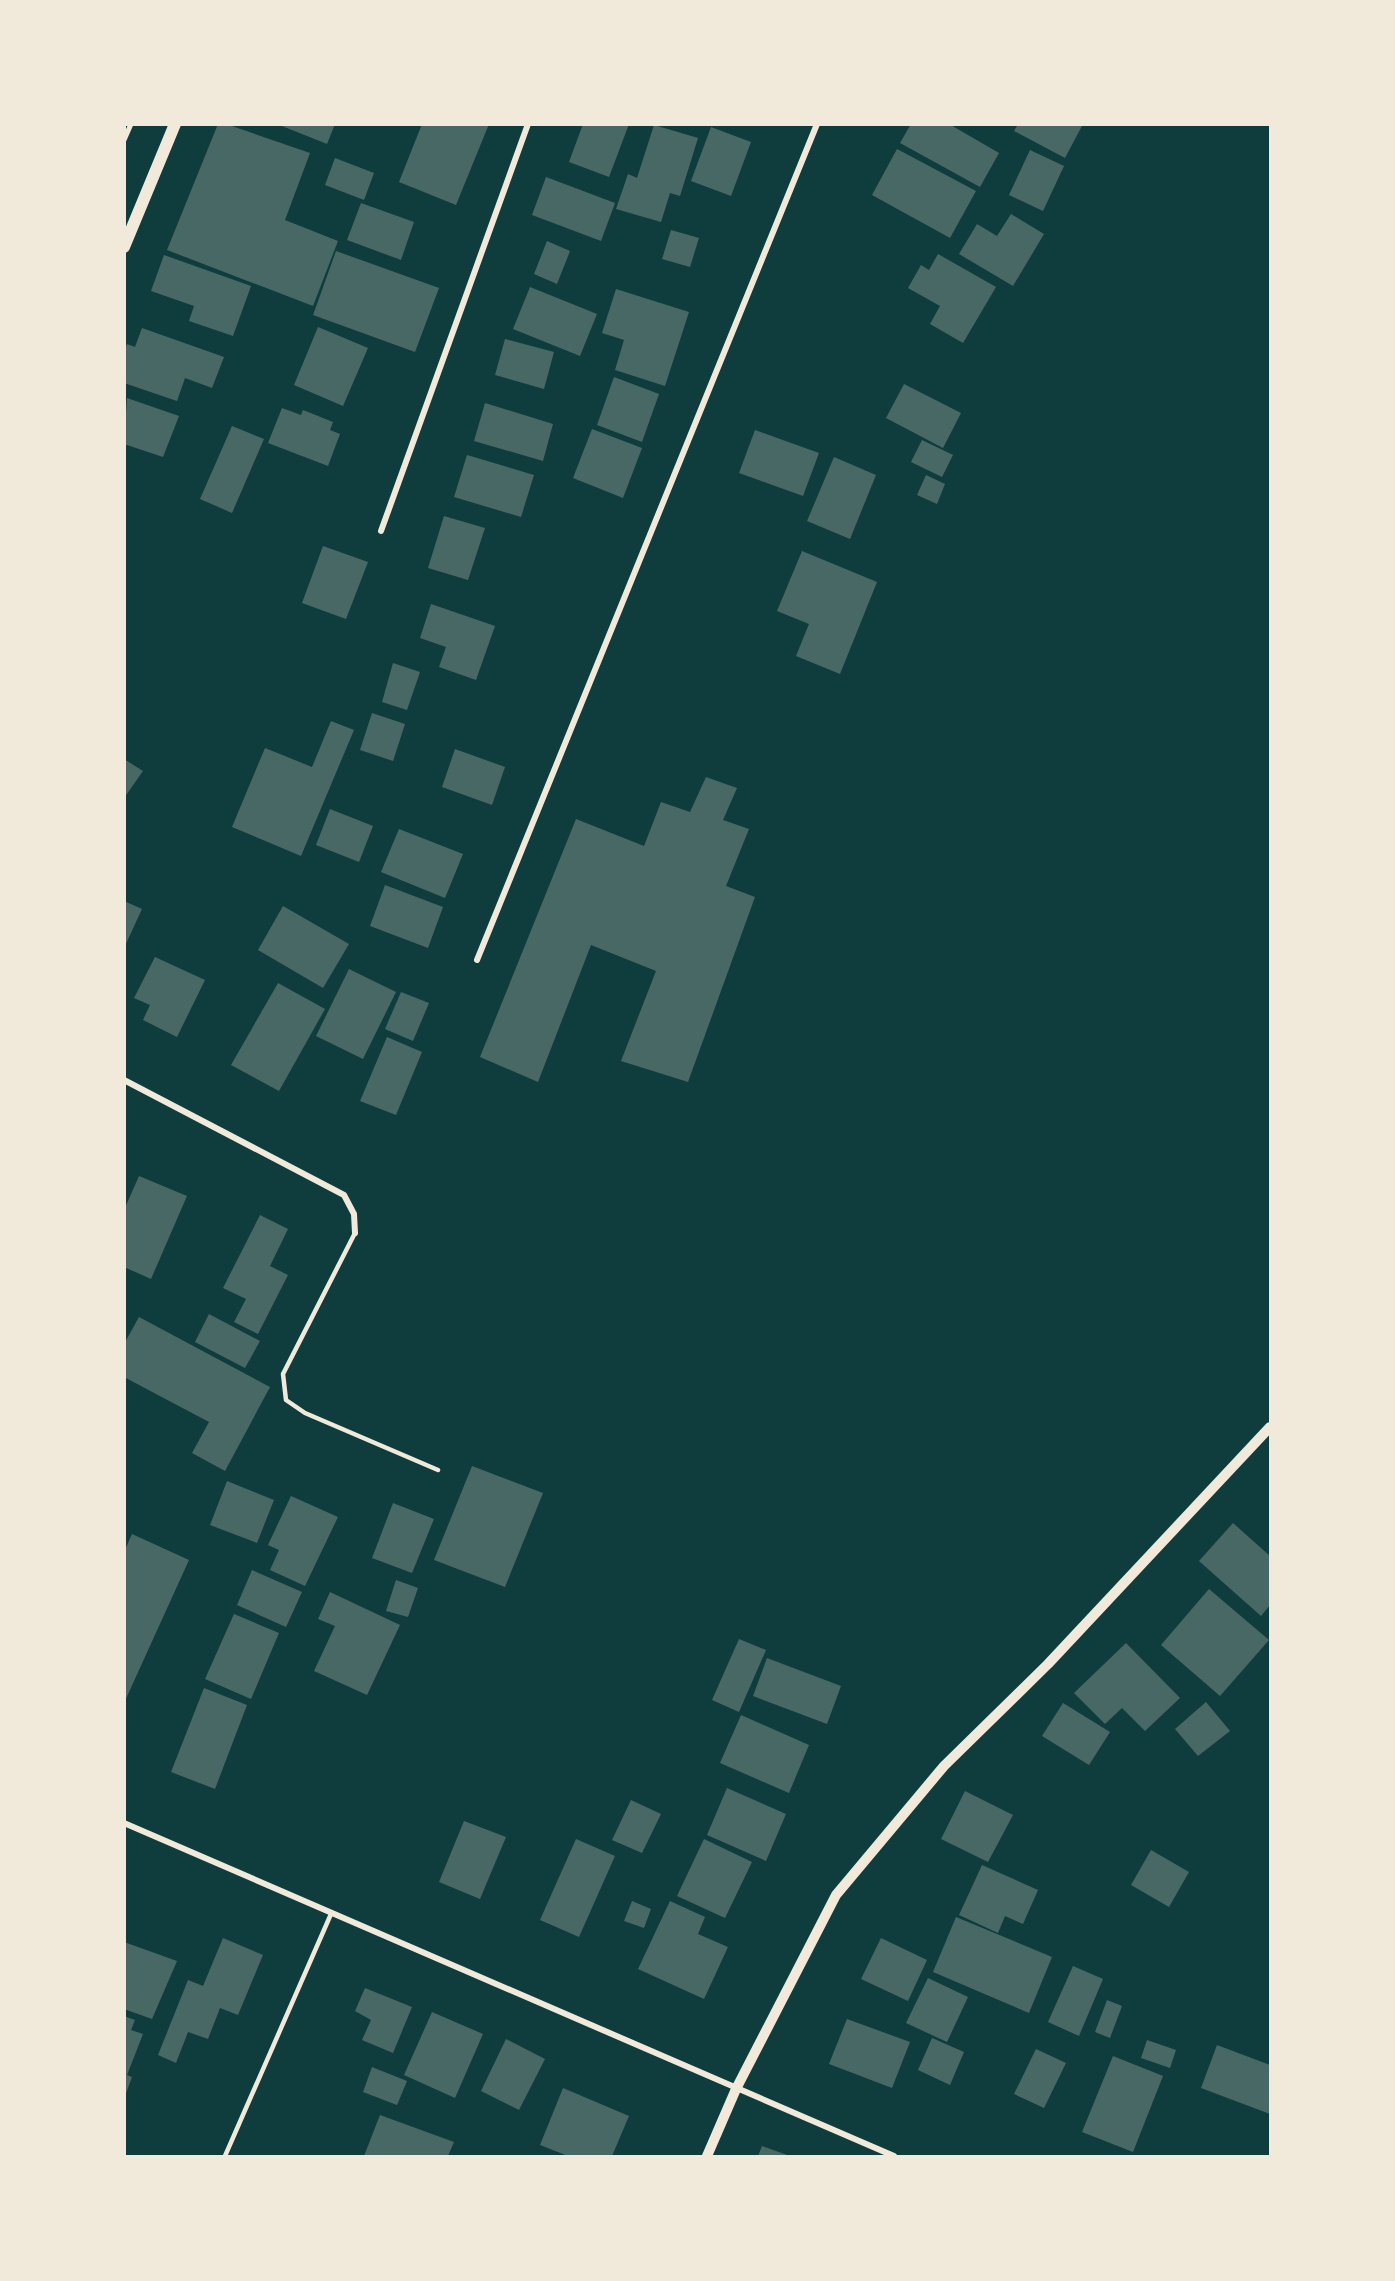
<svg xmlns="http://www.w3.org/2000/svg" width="1395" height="2281" font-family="'PT Sans',sans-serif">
<rect width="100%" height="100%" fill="#0f3d3e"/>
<!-- building -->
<g fill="#486865">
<path d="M218 124H226L310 153 285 220 338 241 313 306 167 250Z"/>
<path d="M277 124H335L327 144Z"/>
<path d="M422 124H489L456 205 399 182Z"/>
<path d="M583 124H629L609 177 569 162Z"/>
<path d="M911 124H949L999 153 980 187 900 143Z"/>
<path d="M1018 124H1083L1065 158 1014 131Z"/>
<path d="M654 125 698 138 680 196 670 193 661 222 616 209 628 174 637 178Z"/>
<path d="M711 127 751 142 731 196 691 181Z"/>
<path d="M897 149 976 191 950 238 872 195Z"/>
<path d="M1030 150 1064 166 1043 211 1009 195Z"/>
<path d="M335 158 374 173 364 200 325 185Z"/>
<path d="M546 177 615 203 601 241 532 215Z"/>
<path d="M361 203 414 222 401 260 347 240Z"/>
<path d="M1011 214 1044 234 1013 286 959 254 977 224 997 236Z"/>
<path d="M671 230 699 238 690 267 662 259Z"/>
<path d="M547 241 570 251 557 284 534 274Z"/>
<path d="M336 251 439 288 415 352 313 315Z"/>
<path d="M938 254 996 287 963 343 930 324 940 306 908 288 921 265 929 270Z"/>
<path d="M164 255 251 286 233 336 189 321 194 306 151 291Z"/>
<path d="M530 287 597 314 580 356 513 329Z"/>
<path d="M616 289 689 312 665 386 615 370 624 340 602 333Z"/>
<path d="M318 327 368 348 343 406 294 385Z"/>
<path d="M142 328 224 357 212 388 185 378 177 401 124 383V352L127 344 135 347Z"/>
<path d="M505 339 554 352 544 389 495 375Z"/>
<path d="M614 377 659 394 642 442 597 425Z"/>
<path d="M904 384 961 413 943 448 886 418Z"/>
<path d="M127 398 179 416 163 457 124 444Z"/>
<path d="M485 403 553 424 543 461 474 441Z"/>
<path d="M282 408 301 415 303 410 333 422 330 430 340 434 328 466 268 443Z"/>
<path d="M232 426 264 439 232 513 200 499Z"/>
<path d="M592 429 642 448 623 498 573 478Z"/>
<path d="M755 430 819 453 803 496 739 473Z"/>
<path d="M922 440 953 455 942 477 911 462Z"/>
<path d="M467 455 534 475 521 517 454 497Z"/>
<path d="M834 457 876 475 850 539 807 521Z"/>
<path d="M926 475 945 484 937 504 917 495Z"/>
<path d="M444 516 485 528 468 580 428 568Z"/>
<path d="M323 546 368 562 346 619 302 603Z"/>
<path d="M802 551 877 582 840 674 796 656 809 624 777 611Z"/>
<path d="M431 604 495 626 476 680 439 667 446 647 420 638Z"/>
<path d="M393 663 420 672 407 710 382 702Z"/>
<path d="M372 713 405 724 393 761 360 750Z"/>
<path d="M331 721 354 730 301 856 232 827 265 748 312 767Z"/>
<path d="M455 749 505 767 492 805 442 787Z"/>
<path d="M124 759 143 771 124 798Z"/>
<path d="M706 777 737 788 723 820 749 829 726 886 755 897 688 1082 621 1061 656 971 591 945 538 1082 480 1057 576 819 644 846 661 802 690 812Z"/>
<path d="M330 809 373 826 359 862 316 845Z"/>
<path d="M399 829 463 854 445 898 381 872Z"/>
<path d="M385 885 443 907 428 948 370 926Z"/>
<path d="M124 901 142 909 124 948Z"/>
<path d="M283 906 349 944 323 988 258 950Z"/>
<path d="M155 957 205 980 177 1037 143 1020 150 1005 134 998Z"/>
<path d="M349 969 396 992 363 1059 316 1036Z"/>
<path d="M278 983 325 1009 279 1091 231 1065Z"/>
<path d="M401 992 429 1003 413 1041 385 1029Z"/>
<path d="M387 1037 422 1052 396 1115 360 1101Z"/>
<path d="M139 1176 187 1196 151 1279 124 1267V1210Z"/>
<path d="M260 1215 288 1229 270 1266 288 1275 258 1334 234 1322 246 1299 223 1288Z"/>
<path d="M209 1314 260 1341 245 1368 195 1342Z"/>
<path d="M139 1317 270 1387 225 1471 192 1453 209 1422 124 1377V1344Z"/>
<path d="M472 1466 543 1493 505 1587 434 1560Z"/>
<path d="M227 1481 274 1500 257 1543 210 1525Z"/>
<path d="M291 1496 338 1517 305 1586 270 1570 279 1550 268 1545Z"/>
<path d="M393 1503 434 1519 412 1573 372 1558Z"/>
<path d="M1233 1523 1270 1556V1605L1261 1616 1199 1561Z"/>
<path d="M132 1534 189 1560 124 1703V1552Z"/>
<path d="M252 1570 302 1592 286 1627 237 1605Z"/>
<path d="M396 1580 418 1588 408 1617 386 1611Z"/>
<path d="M1209 1589 1269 1640 1220 1696 1161 1645Z"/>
<path d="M330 1592 400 1625 367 1695 314 1671 335 1626 318 1619Z"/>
<path d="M234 1614 279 1633 251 1699 205 1679Z"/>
<path d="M739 1639 766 1650 739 1712 712 1700Z"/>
<path d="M1126 1643 1180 1698 1145 1731 1122 1708 1105 1724 1074 1693Z"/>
<path d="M767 1658 841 1686 827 1724 753 1696Z"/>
<path d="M204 1688 247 1705 215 1789 171 1772Z"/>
<path d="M1206 1702 1230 1731 1198 1756 1175 1729Z"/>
<path d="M1063 1703 1110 1732 1089 1765 1042 1736Z"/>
<path d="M741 1715 809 1745 789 1793 720 1763Z"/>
<path d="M727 1788 786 1814 766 1861 707 1835Z"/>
<path d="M965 1791 1013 1815 988 1862 941 1839Z"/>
<path d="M631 1800 661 1814 642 1853 612 1840Z"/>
<path d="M464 1821 506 1837 480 1899 439 1882Z"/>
<path d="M576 1839 615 1856 579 1937 540 1920Z"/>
<path d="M704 1839 752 1862 725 1918 677 1896Z"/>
<path d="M1151 1850 1189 1872 1169 1907 1131 1885Z"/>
<path d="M982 1865 1038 1890 1023 1924 1005 1916 998 1933 959 1915Z"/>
<path d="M632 1901 651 1909 644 1928 624 1921Z"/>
<path d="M670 1901 705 1917 698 1934 728 1947 704 1999 638 1969Z"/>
<path d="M956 1917 1052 1957 1029 2013 933 1972Z"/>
<path d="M223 1938 263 1955 238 2015 220 2008 208 2039 188 2032 176 2063 158 2055 188 1980 203 1986Z"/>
<path d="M881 1938 927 1960 908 2001 861 1979Z"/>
<path d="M124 1942 177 1961 152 2019 124 2009Z"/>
<path d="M1073 1966 1103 1979 1079 2036 1048 2022Z"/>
<path d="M928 1978 968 1997 947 2042 906 2023Z"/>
<path d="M365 1988 412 2007 393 2053 362 2040 371 2020 355 2011Z"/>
<path d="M1107 2000 1122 2006 1110 2038 1095 2032Z"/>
<path d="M432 2012 483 2034 455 2098 404 2075Z"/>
<path d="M124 2016 135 2020 131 2030 143 2034 127 2075 132 2077 125 2096Z"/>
<path d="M847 2019 910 2042 892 2088 829 2064Z"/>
<path d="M932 2038 964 2052 950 2085 918 2070Z"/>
<path d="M506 2039 545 2059 519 2110 481 2091Z"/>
<path d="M1147 2040 1176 2050 1170 2068 1141 2058Z"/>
<path d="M1217 2045 1270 2065V2114L1201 2088Z"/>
<path d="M1036 2049 1066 2063 1044 2108 1014 2094Z"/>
<path d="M1113 2056 1163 2076 1133 2152 1082 2132Z"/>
<path d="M372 2067 407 2081 397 2105 363 2092Z"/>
<path d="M563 2088 629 2116 612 2156H568L540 2145Z"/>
<path d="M380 2115 454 2142 448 2156H364Z"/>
<path d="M762 2146 790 2156H758Z"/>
</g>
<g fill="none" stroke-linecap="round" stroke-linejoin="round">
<!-- service -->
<g stroke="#f1e9da" stroke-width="4.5">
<path d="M355 1233 283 1374 286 1400 305 1413 438 1470"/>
<path d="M225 2156 331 1914"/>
</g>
<!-- pedestrian -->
<path stroke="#f1e9da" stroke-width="5" d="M124 140 131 124"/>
<!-- minor -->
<g stroke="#f1e9da" stroke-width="6">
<path d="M381 531 528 124"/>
<path d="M477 960 817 124"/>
<path d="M124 1080 344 1195 354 1214 355 1233"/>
<path d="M124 1823 894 2156"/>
</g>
<!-- tertiary -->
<path stroke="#f1e9da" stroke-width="10" d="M707 2156 736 2089 836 1895 944 1766 1048 1664 1270 1427"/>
<!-- secondary -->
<path stroke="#f1e9da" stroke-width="12" d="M124 247 175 124"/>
</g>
<!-- border -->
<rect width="1395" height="2281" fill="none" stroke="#f1e9da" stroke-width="252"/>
</svg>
